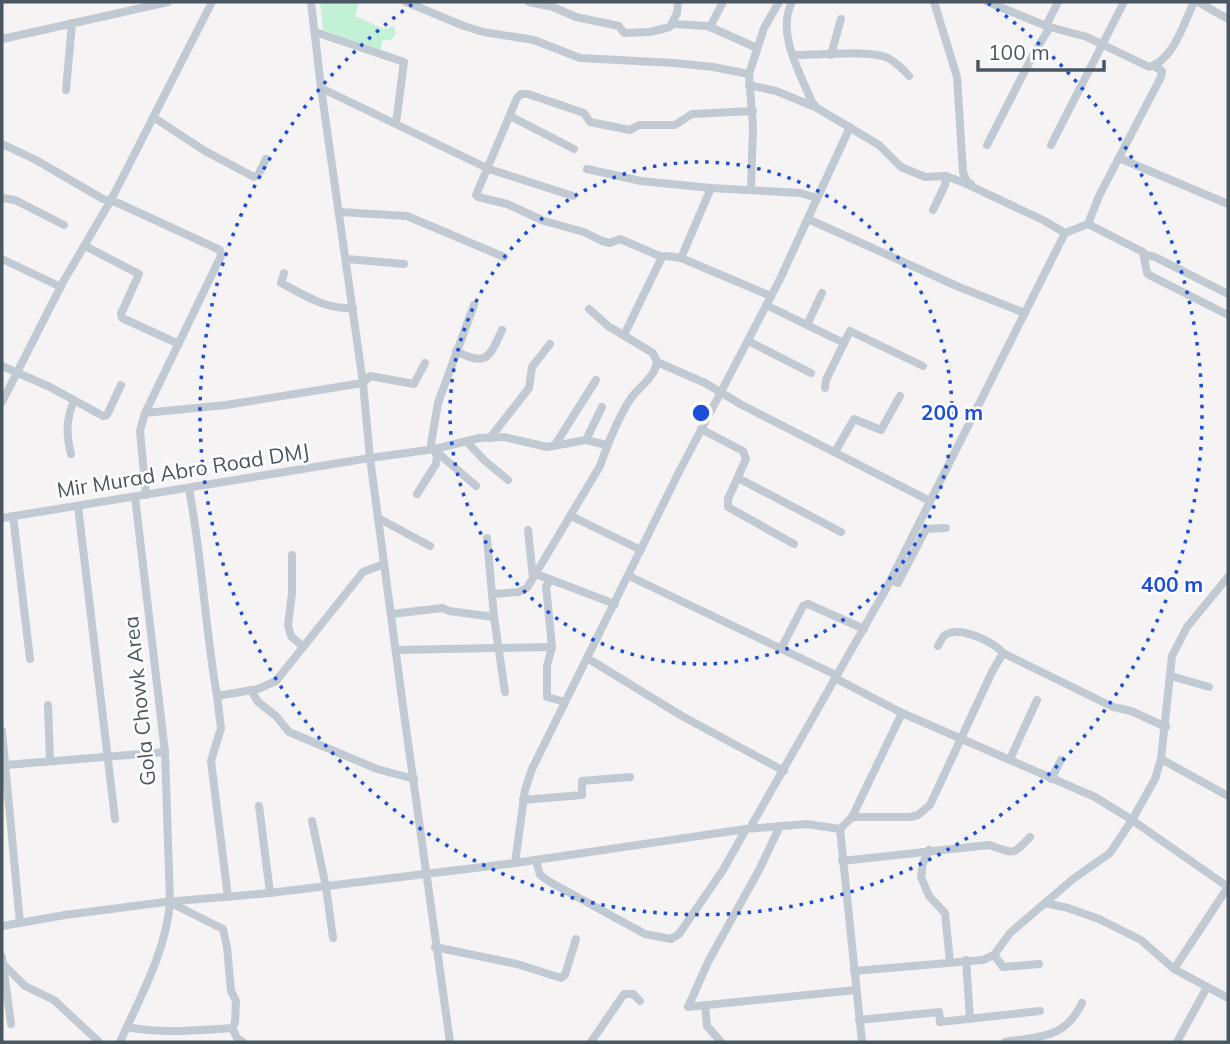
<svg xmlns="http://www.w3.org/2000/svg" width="1230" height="1044" font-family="Mulish,sans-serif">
<rect width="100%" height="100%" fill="#f5f3f3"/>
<!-- green -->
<path fill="#c3f1d5" d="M320 2H359L355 16 384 29 394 26 396 33 392 39 382 41 381 50 323 30Z"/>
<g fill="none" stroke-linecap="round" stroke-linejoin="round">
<!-- minor -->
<g stroke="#c1cad2" stroke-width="8">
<path d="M311 2 321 88 363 383 370 458 405 721 450 1042"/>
<path d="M406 2 464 26 483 32 534 40 580 58 674 63 713 67 749 74"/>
<path d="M529 2 553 7 576 17 619 26 624 33 650 32 670 27 677 13 678 2"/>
<path d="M792 2C776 33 800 73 812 102L817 108 879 145 901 167 925 177 946 176 962 182 1043 220 1065 233"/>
<path d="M934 2 957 77 963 172 967 182 971 184"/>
<path d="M988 2 1046 26 1087 37 1149 67C1174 60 1184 22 1194 2"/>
<path d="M1198 2 1228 19"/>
<path d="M673 24 708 26 757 48"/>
<path d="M1046 26 1058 2"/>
<path d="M710 27 723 2"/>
<path d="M315 32 404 62 396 123"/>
<path d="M2 39 168 2"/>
<path d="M793 55C816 56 870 49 888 58 897 63 903 69 909 76"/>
<path d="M831 55 841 19"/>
<path d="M749 85 776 91 815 107"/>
<path d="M321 88 489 169 573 196"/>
<path d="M66 90 72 23"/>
<path d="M510 116 574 149"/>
<path d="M153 117 205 151 254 177 258 175 266 159"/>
<path d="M2 144 36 160 103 199 118 203 220 250 221 256 145 413 140 431 146 495"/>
<path d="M987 145 1033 55 1050 27"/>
<path d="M1051 145 1124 2"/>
<path d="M1119 158 1228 204"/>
<path d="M587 169 641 181 711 188 800 193 817 198"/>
<path d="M751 189 753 127 749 74 764 28 779 2"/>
<path d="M2 198 15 200 64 225"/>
<path d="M933 210 945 185 946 176"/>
<path d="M340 212 407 216 504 257"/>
<path d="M808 219 959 287 1025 313"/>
<path d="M1088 224 1099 196 1161 77 1162 71 1154 66"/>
<path d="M85 246 139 274 121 314 122 318 179 344"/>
<path d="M1146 255 1155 257 1228 294"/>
<path d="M662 257 620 239 610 243 602 241 584 232 544 221 507 204 478 197 476 195 517 98 521 94H528L584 113 590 122 630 130 639 125H675L692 114 753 111"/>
<path d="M681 258 711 188"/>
<path d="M2 259 61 287"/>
<path d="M347 259 404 264"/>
<path d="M284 273 281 283C304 295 327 310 353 308"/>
<path d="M766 305 844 343 850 331 923 366"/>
<path d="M589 309 608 326 653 353 657 362 705 383 742 405 930 501"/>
<path d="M807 325 822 293"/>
<path d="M624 335 662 257 667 256 681 258 771 296"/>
<path d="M748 341 811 373"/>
<path d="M456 351C487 367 489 358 502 330"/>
<path d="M2 366 50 387 103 416 107 415 121 385"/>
<path d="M825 388 826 380 844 343"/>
<path d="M2 402 63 282 111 200 212 2"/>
<path d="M145 413 226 405 363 383 370 376 414 384 425 363"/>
<path d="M701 429 743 451 746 459 728 499V507L794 544"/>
<path d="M490 438 529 388 532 367 550 344"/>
<path d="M586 440 602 407"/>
<path d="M467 442 485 461 508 480"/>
<path d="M555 445 596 380"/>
<path d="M437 452 476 486"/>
<path d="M835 452 854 419 881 430 900 396"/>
<path d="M71 454C66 435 66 419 74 401"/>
<path d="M738 478 841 532"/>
<path d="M189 489C202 557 205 627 217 696L258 689 276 681 363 572 384 564"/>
<path d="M417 494 436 464 437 456 431 444 438 403 474 305"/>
<path d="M78 506 115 819"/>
<path d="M13 516 30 659"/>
<path d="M571 516 641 550"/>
<path d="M2 518 370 458 435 449 479 438 504 437 547 447 586 440 607 445"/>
<path d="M378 518 430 546"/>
<path d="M528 530 533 578"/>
<path d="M487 538 494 617 505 692"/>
<path d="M292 555V593L288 625 291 636 302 646"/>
<path d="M536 574 615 604"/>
<path d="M629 576 836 675"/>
<path d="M551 580 546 586 552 647 547 666V697L565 702"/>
<path d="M891 580 898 583 926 529 946 528"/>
<path d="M492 594 519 592 527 588 600 466C608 443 618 418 631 398 640 386 655 377 657 362"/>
<path d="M391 614 443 608 449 611 494 617"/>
<path d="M938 646C941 641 942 635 949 633 965 628 993 642 1003 653"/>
<path d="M781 649 803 606 808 604 864 629"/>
<path d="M396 650 552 647"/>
<path d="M587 658 682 716 784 771"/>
<path d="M1171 676 1209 687"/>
<path d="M835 678 902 713 1095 797 1132 820 1228 887 1174 969"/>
<path d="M251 690 258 702 276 716 289 732 377 769 414 779"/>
<path d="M217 696 221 728 211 761 228 897"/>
<path d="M48 705 50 761"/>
<path d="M2 731 20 923"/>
<path d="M1010 759 1037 700"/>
<path d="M1161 759 1228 796"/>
<path d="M6 765 165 752"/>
<path d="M1051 779 1061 760"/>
<path d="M523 800 582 795V781L630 777"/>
<path d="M259 806 270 893"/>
<path d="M852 817H910L918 815 930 805 992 672 1003 653 1113 707 1131 711 1166 727"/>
<path d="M312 821 326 887 333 938"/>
<path d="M780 826 759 870 709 960 688 1007 856 990"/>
<path d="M750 828 886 589 1065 233 1088 224 1143 252 1147 273 1151 276 1228 315"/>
<path d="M840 829 862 1042"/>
<path d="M929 850 923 863 921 877 929 896 945 913 950 962"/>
<path d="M536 860 540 875 550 882 645 934 671 939 679 934 723 870 746 829"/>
<path d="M842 861 989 845C1013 853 1012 857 1030 837"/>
<path d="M515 863 525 790 532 769 680 470 780 279 850 127"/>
<path d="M1045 903 1068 908 1099 919 1141 940 1174 969 1228 998"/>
<path d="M2 926 65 915 165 902 270 893 515 863 746 829 806 824 840 829 852 817 902 713"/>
<path d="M435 947 517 964 561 978 565 975 576 939"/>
<path d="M994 955 1003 967 1039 964"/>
<path d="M2 957 11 1024"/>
<path d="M966 960 970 1019"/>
<path d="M3 964 25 986 54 1000 99 1042"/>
<path d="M854 971 983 960 994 955 1010 933 1073 879 1110 853 1132 820 1155 779 1161 759 1172 656 1187 627 1228 577"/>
<path d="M705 1005 707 1026 721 1042"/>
<path d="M859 1020 939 1012 940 1022 1040 1011"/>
<path d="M127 1027C161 1034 198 1030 232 1028L235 1023 236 1001 231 991 227 947 223 929 173 904"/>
<path d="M232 1028 237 1038 243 1042"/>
<path d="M120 1042C140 997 166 952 170 902L165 752 135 497"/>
<path d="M591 1042 624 994H633L640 1001"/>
<path d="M1005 1042C1040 1036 1065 1039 1082 1003"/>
<path d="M1177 1042 1207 987"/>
</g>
</g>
<!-- distance rings -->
<g fill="none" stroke="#1d4ed8" stroke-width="3.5" stroke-dasharray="3.5 7">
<circle cx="701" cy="413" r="251"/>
<path d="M988 3A501 501 0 1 1 414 3"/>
</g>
<g text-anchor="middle" stroke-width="5" stroke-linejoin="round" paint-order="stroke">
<!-- street labels -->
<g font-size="21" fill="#4a5661" stroke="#fff">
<text transform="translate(183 471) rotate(-9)" y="7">Mir Murad Abro Road DMJ</text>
<text transform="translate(140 701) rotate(-96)" y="7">Gola Chowk Area</text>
</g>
</g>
<circle cx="701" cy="413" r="10" fill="#1d4ed8" stroke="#fff" stroke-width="3.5"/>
<g font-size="21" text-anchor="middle" font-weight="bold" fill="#1d4ed8" stroke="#fff" stroke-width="5" stroke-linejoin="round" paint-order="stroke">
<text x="952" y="420">200 m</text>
<text x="1172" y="592">400 m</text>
</g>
<!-- border -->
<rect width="1230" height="1044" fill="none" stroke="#4a5661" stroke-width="7"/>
<!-- scale -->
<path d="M978 60v10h126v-10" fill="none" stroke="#4a5661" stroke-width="3.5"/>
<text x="988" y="60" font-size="21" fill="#4a5661" stroke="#ffffff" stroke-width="5" paint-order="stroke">100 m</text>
</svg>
